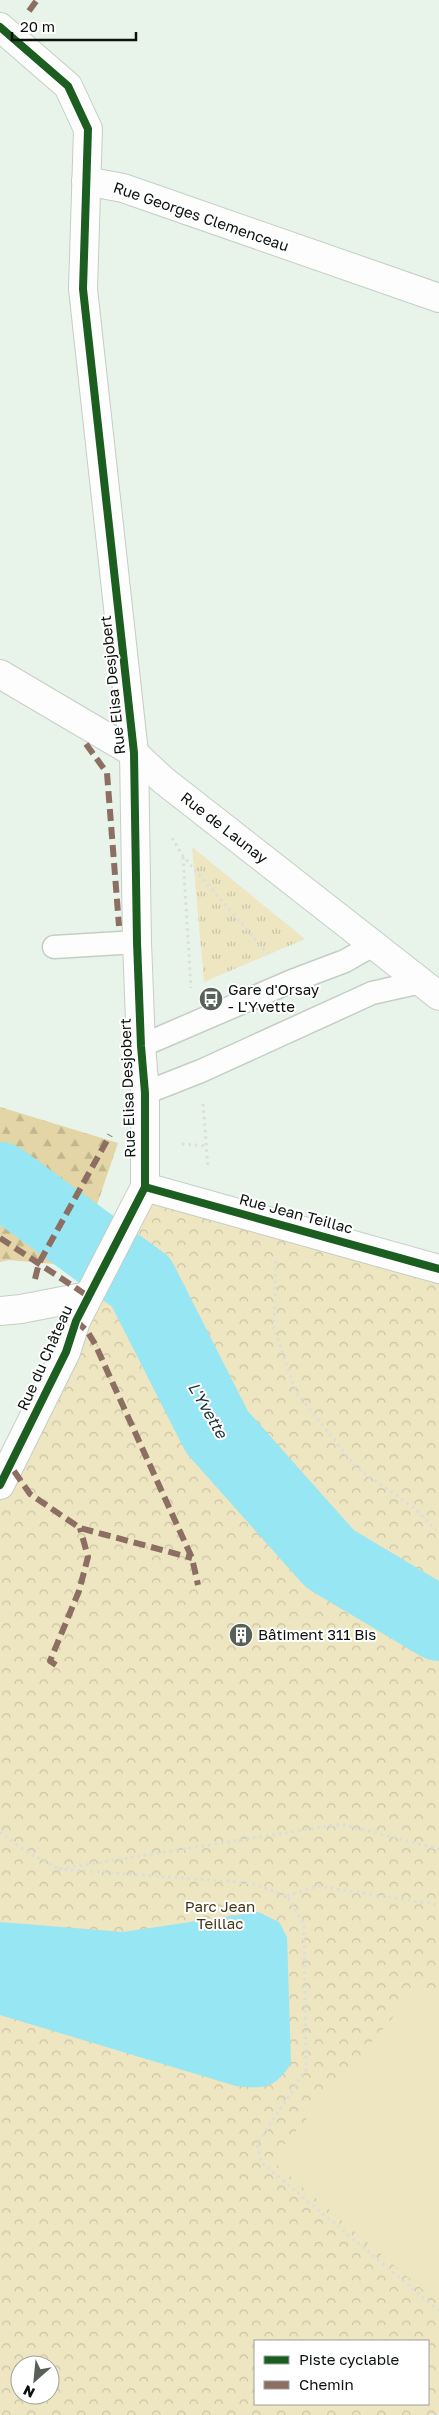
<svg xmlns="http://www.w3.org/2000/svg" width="439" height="2415" font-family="'Golos Text',sans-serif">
<defs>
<pattern id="grass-tufts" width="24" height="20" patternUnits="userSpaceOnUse" patternTransform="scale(1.25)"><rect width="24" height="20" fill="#eee5c1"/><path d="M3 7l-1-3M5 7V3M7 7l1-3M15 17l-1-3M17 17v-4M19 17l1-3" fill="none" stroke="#cbc3a5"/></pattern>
<pattern id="forest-firs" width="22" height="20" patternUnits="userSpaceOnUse" patternTransform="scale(1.25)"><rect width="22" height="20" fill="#e3d5a5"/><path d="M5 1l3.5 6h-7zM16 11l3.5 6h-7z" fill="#c1b68d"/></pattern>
<pattern id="park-crowns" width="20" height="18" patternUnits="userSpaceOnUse" patternTransform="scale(1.25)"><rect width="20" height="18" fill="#eee5c1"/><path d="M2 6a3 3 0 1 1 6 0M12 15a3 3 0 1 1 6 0" fill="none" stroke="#cbc3a5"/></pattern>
</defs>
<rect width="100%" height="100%" fill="#e8f4ea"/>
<!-- grass -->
<path fill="url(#grass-tufts)" d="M192 847 305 939 204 982Z"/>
<!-- forest -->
<path fill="url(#forest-firs)" d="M0 1107 118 1143 76 1266 9 1260 0 1262Z"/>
<!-- park -->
<path fill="url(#park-crowns)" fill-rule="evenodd" d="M152 1197 439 1272V2413L435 2415H0V1491ZM255 2341H428V2404H255ZM20 2365H50V2395H20Z"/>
<!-- pitch -->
<path fill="#eee5c1" d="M419 1987 439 2005V2300L437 2302 271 2160Z"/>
<!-- water -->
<path fill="#96e6f4" d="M258 1912 279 1922 287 1937 291 2064C274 2089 264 2089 236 2086L0 2015V1922L123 1932Z"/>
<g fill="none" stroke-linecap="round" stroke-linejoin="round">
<!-- river -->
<path stroke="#96e6f4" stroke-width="74" d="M0 1179 141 1282 217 1432 330 1559 439 1624"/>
<!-- service casing -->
<g stroke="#c4cec6" stroke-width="25">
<g id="service">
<path d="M54 947 137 942"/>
<path d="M141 1046 292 981 345 961 373 945"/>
<path d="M145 1093 201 1071 372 993 421 982"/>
</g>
</g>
<!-- minor casing -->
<g stroke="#c4cec6" stroke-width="30">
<g id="minor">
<path d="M0 27 68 86 88 129 83 289 134 753 137 942 141 1046 145 1093V1187"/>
<path d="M86 181 123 188 439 298"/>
<path d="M0 674 134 753 163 780 439 996"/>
<path d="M145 1187 439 1269"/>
<path d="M0 1311 21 1309 88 1296"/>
<path d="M0 1485 66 1352 76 1321 145 1187"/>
</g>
</g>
<!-- path -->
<g stroke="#dbdfdc" stroke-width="3" stroke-dasharray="2.5 4" stroke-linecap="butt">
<path d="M172 838 183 856 268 954"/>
<path d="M183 857 191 988"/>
<path d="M203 1104 208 1168"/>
<path d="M182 1144 206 1146"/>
<path d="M276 1261 274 1328 296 1392 357 1468 413 1507 439 1533"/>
<path d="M0 1832 24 1850 58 1869 341 1824 439 1849"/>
<path d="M58 1869 251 1883 287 1896 304 1924 306 2070 257 2144 261 2162 438 2310 439 2308"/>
<path d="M287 1896 317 1886 439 1905"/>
<path d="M435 2415 439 2413"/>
</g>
<!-- service -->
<use href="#service" stroke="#fcfdfc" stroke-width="22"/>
<!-- minor -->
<use href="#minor" stroke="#fcfdfc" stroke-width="28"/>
<!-- quiet -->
<g stroke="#8d6e63" stroke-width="6" stroke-dasharray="12 6" stroke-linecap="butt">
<path d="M29 11 37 0"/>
<path d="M86 744 107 773 119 926"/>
<path d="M0 1238 88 1296"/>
<path d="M35 1279 39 1263 110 1135"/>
<path d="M76 1321 87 1331 95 1344 192 1558 198 1585"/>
<path d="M14 1471 30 1494 80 1528 192 1558"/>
<path d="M56 1665 50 1661 79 1591 88 1557 80 1528"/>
</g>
<!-- cycleway casing -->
<g stroke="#fff" stroke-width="11">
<g id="cycleway">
<path d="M0 27 68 86 88 129 83 289 134 753 137 942 141 1046 145 1093V1187"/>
<path d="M145 1187 439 1269"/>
<path d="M0 1485 66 1352 76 1321 145 1187"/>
</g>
</g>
<!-- cycleway -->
<use href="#cycleway" stroke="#1b5e20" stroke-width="8"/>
</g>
<!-- icons -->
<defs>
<g id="bus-disc" transform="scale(1.25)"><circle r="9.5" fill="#58605a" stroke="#fff"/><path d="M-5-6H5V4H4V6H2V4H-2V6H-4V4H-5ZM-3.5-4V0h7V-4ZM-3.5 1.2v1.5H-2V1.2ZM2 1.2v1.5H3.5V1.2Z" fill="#fff"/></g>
<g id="building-disc" transform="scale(1.25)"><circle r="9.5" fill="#58605a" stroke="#fff"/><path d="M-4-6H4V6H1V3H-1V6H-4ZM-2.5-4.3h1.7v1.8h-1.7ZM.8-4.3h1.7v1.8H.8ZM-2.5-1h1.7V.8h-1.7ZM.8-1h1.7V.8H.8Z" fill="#fff"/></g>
</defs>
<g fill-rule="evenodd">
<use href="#bus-disc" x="211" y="999"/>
<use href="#building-disc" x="241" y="1635"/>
</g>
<g text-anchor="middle" stroke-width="4" stroke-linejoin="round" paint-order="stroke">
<!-- street labels -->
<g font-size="15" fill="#0b110c" stroke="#fff">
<text transform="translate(201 217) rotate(19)" y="5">Rue Georges Clemenceau</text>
<text transform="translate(113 685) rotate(-96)" y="5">Rue Elisa Desjobert</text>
<text transform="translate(224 828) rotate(38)" y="5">Rue de Launay</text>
<text transform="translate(128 1088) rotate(-92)" y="5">Rue Elisa Desjobert</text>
<text transform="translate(296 1214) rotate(15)" y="5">Rue Jean Teillac</text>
<text transform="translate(45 1358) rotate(-66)" y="5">Rue du Château</text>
</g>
<!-- poi labels -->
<g font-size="15" fill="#0b110c" stroke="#fff" text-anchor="start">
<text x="228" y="995">Gare d'Orsay<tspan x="228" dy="17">- L'Yvette</tspan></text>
<text x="258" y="1640">Bâtiment 311 Bis</text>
</g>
<!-- park labels -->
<g font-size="15" fill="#443512" stroke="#fff">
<text x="220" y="1912">Parc Jean<tspan x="220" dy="17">Teillac</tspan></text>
</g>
<!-- water labels -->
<g font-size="16" font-style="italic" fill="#1b2f34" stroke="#fff">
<text transform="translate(208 1410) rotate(60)" y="6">L'Yvette</text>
</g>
</g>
<!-- legend -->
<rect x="254" y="2340" width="175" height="65" fill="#ffffff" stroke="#9da09e"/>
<rect x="264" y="2356" width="25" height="8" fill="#1b5e20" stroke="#9da09e"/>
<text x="299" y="2365" font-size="15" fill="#0b110c">Piste cyclable</text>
<rect x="264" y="2381" width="25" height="8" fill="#8d6e63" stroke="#9da09e"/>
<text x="299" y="2390" font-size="15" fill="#0b110c">Chemin</text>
<!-- north arrow -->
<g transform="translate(35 2380) rotate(207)"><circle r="24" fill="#ffffff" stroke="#9da09e"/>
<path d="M0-4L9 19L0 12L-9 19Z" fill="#58605a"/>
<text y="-8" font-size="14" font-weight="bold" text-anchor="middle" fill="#0b110c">N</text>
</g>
<!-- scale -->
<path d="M12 32v8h124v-8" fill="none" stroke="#0b110c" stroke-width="2.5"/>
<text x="20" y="32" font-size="15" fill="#0b110c" stroke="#ffffff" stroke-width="4" paint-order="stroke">20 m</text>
</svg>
